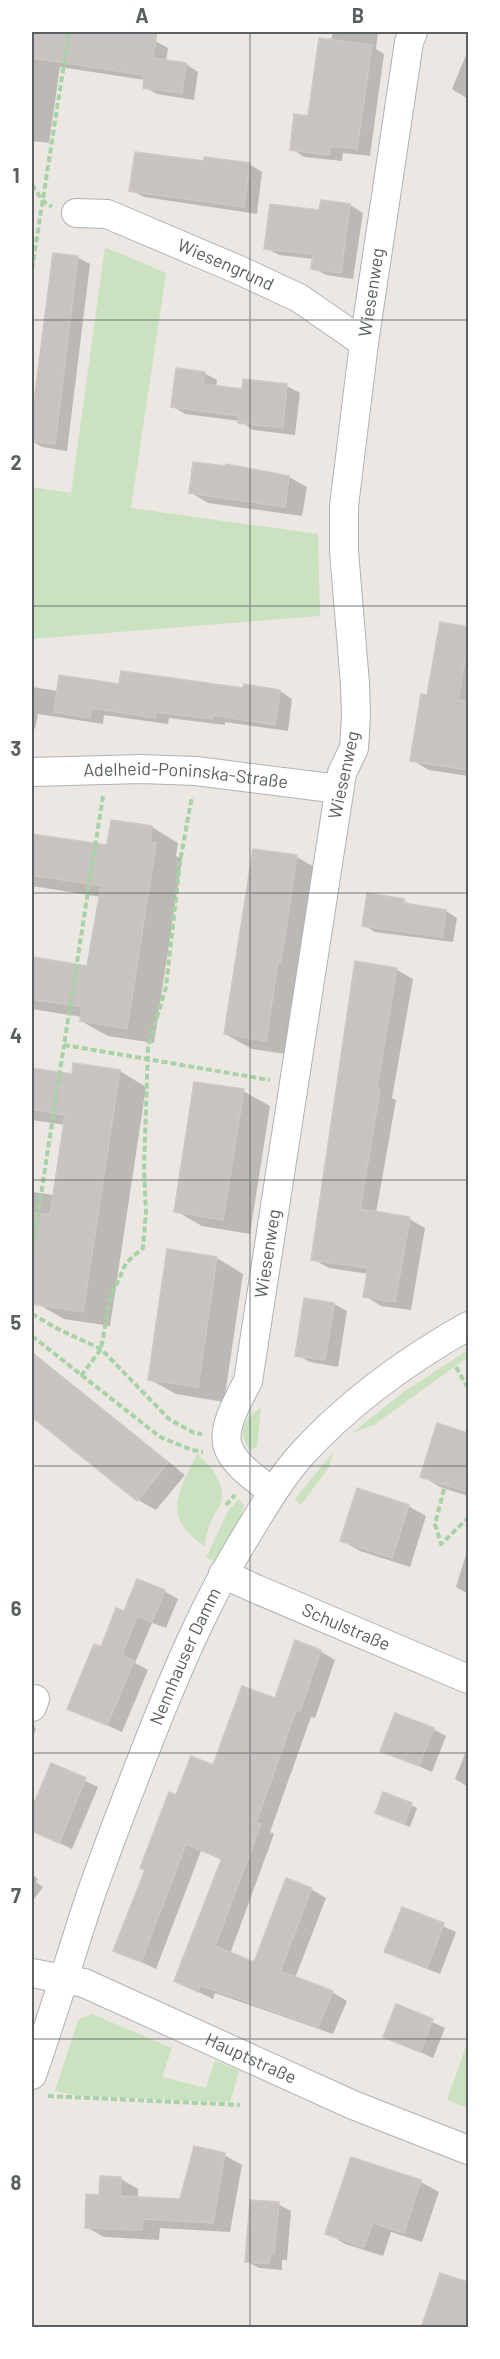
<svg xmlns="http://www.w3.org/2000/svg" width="500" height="2359" font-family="Barlow,sans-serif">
<rect width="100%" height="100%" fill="#ece7e2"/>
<!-- green -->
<g fill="#cae2c0">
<path d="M105 247 166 273 131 508 318 534 320 616 32 639V487L71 493Z"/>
<path d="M468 1350V1357L374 1425 352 1433 402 1393Z"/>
<path d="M261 1408 257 1447 250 1450C236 1433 243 1418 261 1408Z"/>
<path d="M333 1452 329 1467 301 1505 295 1499Z"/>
<path d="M197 1454C210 1465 227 1484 221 1503 220 1507 216 1511 214 1515 209 1524 206 1535 205 1546 161 1519 178 1492 197 1454Z"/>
<path d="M239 1499 244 1506 241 1516 214 1561 206 1558 228 1511Z"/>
<path d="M92 2014 172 2048 162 2077 206 2088 215 2060 239 2071 230 2102 79 2096 55 2091 78 2020Z"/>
<path d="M468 2040V2108L447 2100Z"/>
</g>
<!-- shadow -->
<g fill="#0003">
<path d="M32 32H97L155 41 168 48 166 62 186 64 198 72 194 100 157 94 144 87 145 80 60 67 49 143 32 141Z"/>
<path d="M333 32H378L376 49 384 54 370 156 343 153 342 161 304 157 292 149 310 118Z"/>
<path d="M468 50V99L452 89Z"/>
<path d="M205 163 249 164 262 172 257 214 144 197 131 190Z"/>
<path d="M322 202 350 205 363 213 353 279 326 275 313 268 314 259 279 255 266 248 321 211Z"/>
<path d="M54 254 77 257 90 264 67 451 42 447 32 441V424Z"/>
<path d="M204 373 217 380 216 387 244 390 245 381 287 386 300 393 295 435 253 430 240 421 185 414 172 406Z"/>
<path d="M289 477 307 487 302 516 208 503 190 492Z"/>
<path d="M441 624 468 629V776L429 770 412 760 428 696Z"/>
<path d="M120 686 280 691 292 699 288 731 225 722V725L169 718 168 724 104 715 103 724 38 714 35 729 32 728V687L58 691Z"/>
<path d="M152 827 178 843 176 856 182 859 154 1043 108 1036 81 1021 82 1017 32 1009V959L89 968 101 897 32 886V835L109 847Z"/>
<path d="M297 857 323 872 292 1055 252 1049 225 1034Z"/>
<path d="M404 901 414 906 446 911 457 918 453 942 375 932 364 925Z"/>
<path d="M397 970 413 979 392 1098 396 1100 376 1213 409 1219 425 1228 411 1310 381 1306 365 1296 369 1274 329 1268 313 1259Z"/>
<path d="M32 1069 73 1076 120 1071 146 1087 110 1326 64 1319 38 1304 47 1246 32 1243V1192L54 1195 65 1125 32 1120Z"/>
<path d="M243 1091 270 1106 250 1234 202 1226 176 1211Z"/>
<path d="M217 1258 243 1274 224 1402 176 1394 149 1379Z"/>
<path d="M334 1304 347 1311 338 1367 310 1362 297 1355Z"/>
<path d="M32 1352 185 1475 156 1510 138 1500 32 1415Z"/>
<path d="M438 1425 468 1435V1496L440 1487 422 1476Z"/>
<path d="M408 1506 426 1516 410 1567 360 1551 342 1541Z"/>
<path d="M468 1548V1594L456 1587Z"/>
<path d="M164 1591 178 1599 166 1628 152 1623 135 1663 148 1670 122 1732 69 1708 101 1649 125 1613Z"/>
<path d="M320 1651 335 1660 315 1718 311 1717 270 1832 274 1834 230 1954 255 1964 311 1889 326 1898 295 1978 332 1992 347 2001 333 2034 215 1993 213 1999 190 1988 223 1860 201 1851 156 1969 115 1950 177 1797 214 1767Z"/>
<path d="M32 1721 36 1729 32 1738Z"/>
<path d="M433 1729 446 1736 432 1772 382 1750Z"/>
<path d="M468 1746V1787L455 1779Z"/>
<path d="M51 1765 98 1787 72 1849 32 1830V1812Z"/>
<path d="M411 1805 417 1808 410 1827 377 1813Z"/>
<path d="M32 1874 38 1879 36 1882 43 1887 32 1902Z"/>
<path d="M402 1908 456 1932 440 1974 399 1958 386 1951Z"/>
<path d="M397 2006 445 2028 433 2058 385 2036Z"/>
<path d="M224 2155 242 2165 230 2232 160 2228 159 2240 104 2237 86 2227 101 2196 121 2179 138 2189V2199L181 2201Z"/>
<path d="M352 2159 421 2182 439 2192 422 2242 391 2232 383 2256 345 2244 327 2233Z"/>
<path d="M278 2204 291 2211 287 2260H282V2270L259 2268 246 2261Z"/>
<path d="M439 2281 468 2291V2328H423Z"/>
</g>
<!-- building -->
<g fill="#c8c2c0" stroke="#d0c7c1" stroke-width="1.5">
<path d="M32 32H157L153 58 186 63 182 93 143 88 144 75 32 58Z"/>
<path d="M319 38 372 45 357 149 331 146 329 155 290 150 294 114 308 116Z"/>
<path d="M135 152 204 161V157L250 163 244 207 129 191Z"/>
<path d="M321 200 350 204 341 273 311 269 313 254 264 249 270 204 319 210Z"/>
<path d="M53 253 78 256 55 444 32 441V417Z"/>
<path d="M176 368 205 372 203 384 242 389 243 379 287 384 283 428 238 423 239 416 171 407Z"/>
<path d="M193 462 225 466 226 464 289 476 285 507 189 493Z"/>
<path d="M440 622 468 627V644L458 700 468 701V770L410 761 421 694 427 695Z"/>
<path d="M121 671 243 688 244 684 280 690 275 725 213 715 212 719 156 712 155 718 92 708 90 718 54 712 59 675 119 684Z"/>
<path d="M111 820 152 826 150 842 156 843 127 1029 80 1021 82 1007 32 999V957L87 966 101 886 32 875V834L107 845Z"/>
<path d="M253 849 297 855 281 962H278L266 1041 224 1034Z"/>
<path d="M367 893 404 899V903L446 910 442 937 362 926Z"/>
<path d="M355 961 397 968 377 1089 380 1090 360 1209 410 1217 395 1302 363 1297 368 1268 311 1260Z"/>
<path d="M73 1063 120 1070 83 1312 32 1304V1212L50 1215 65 1115 32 1109V1068L72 1074Z"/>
<path d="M194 1082 244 1089 223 1220 174 1212Z"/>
<path d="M167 1249 217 1257 198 1387 148 1380Z"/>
<path d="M304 1298 334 1303 325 1360 295 1356Z"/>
<path d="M32 1354 168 1463 137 1501 32 1417Z"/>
<path d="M437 1423 468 1433V1492L420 1477Z"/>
<path d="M357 1488 409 1505 392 1558 340 1541Z"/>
<path d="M137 1579 165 1590 152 1622 137 1616 122 1655 134 1661 107 1725 67 1709 94 1644 101 1647 116 1608 124 1611Z"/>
<path d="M295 1640 321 1650 300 1711 296 1710 256 1823 261 1824 215 1946 254 1962 286 1878 312 1888 280 1971 333 1991 318 2027 200 1985 198 1992 174 1981 222 1858 186 1844 141 1962 113 1951 145 1870 140 1868 169 1792 176 1795 191 1756 213 1765 242 1686 275 1698Z"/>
<path d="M395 1713 434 1728 419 1766 380 1751Z"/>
<path d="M51 1763 86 1778 59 1843 32 1831V1808Z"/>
<path d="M383 1792 412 1803 404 1824 375 1813Z"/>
<path d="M402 1907 444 1923 427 1968 384 1952Z"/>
<path d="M396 2004 433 2019 420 2052 383 2037Z"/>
<path d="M194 2146 225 2153 213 2223 143 2219 142 2230 85 2228 86 2194 99 2195 100 2176 121 2177 120 2196 180 2199Z"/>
<path d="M351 2157 421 2180 404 2233 373 2223 364 2247 325 2234Z"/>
<path d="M250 2200 279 2202 274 2254H270L269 2264 245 2262Z"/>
<path d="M440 2273 468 2282V2328H421Z"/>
</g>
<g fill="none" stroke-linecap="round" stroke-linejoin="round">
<!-- minor casing -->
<g stroke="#aeb2b4" stroke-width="30">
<g id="minor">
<path id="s1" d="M76 213 107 214 239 270 299 298 364 343"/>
<path id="s2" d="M32 772 141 769 196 771 339 789"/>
<path id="s3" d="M273 1492C216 1451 216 1441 248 1381L342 773 354 748 356 716 355 684 344 551V506L364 343 409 42 413 32"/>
<path id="s4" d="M223 1574 256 1589 468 1679"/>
<path d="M32 1707 35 1699"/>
<path id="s5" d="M32 1973 84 1983 353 2105 468 2150"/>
<path id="s6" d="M32 2075C52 2018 69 1961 88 1903 107 1847 129 1792 150 1738 177 1670 205 1604 243 1541 261 1512 278 1481 301 1455 350 1401 406 1361 468 1326"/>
</g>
</g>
<!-- path -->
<g stroke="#a6d3a5" stroke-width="4" stroke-dasharray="6 3" stroke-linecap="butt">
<path d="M32 185 43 201 52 207"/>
<path d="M32 269 69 32"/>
<path d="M103 796 64 1045 270 1080"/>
<path d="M32 1254 64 1045"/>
<path d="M32 1314 58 1329 101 1349 169 1419 194 1433 202 1434"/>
<path d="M32 1336 160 1437 192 1450 203 1452"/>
<path d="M456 1367 468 1388"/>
<path d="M81 1376 101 1349 110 1299 126 1263 143 1248 146 1212 144 1169 148 1047 166 987 180 862 192 796"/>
<path d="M444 1489 435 1524 441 1544 468 1518"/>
<path d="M226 1505 235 1495"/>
<path d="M48 2096 240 2105"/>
</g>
<!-- minor -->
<use href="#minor" stroke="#fff" stroke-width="28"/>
</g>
<!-- grid -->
<path fill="none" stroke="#5a6062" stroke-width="1.5" stroke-opacity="0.55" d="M250 32V2328M32 320H468M32 606H468M32 893H468M32 1180H468M32 1466H468M32 1753H468M32 2039H468"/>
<g text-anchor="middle" stroke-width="6" stroke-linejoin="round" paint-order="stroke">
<!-- street labels -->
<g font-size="18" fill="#5a6062" stroke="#fff">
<text dy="6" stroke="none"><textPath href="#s1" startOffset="160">Wiesengrund</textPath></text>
<text dy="6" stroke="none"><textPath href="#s3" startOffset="1236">Wiesenweg</textPath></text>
<text transform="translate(344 775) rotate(-78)" y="6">Wiesenweg</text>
<text dy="6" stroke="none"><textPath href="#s2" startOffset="154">Adelheid-Poninska-Straße</textPath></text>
<text dy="6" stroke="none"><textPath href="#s3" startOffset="264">Wiesenweg</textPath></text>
<text dy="6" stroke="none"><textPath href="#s4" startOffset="134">Schulstraße</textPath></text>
<text dy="6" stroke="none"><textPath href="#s6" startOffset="446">Nennhauser Damm</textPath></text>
<text dy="6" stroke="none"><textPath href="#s5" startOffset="236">Hauptstraße</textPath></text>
</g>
</g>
<!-- border -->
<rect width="500" height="2359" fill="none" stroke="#ffffff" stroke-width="66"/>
<rect x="33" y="33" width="434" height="2293" fill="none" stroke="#5a6062" stroke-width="2"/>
<g font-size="20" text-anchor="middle" font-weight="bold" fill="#5a6062">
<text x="142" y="23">A</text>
<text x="358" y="23">B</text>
<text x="16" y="183">1</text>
<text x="16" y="470">2</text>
<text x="16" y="756">3</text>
<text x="16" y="1043">4</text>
<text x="16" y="1330">5</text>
<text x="16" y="1616">6</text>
<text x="16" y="1903">7</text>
<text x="16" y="2190">8</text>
</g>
</svg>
